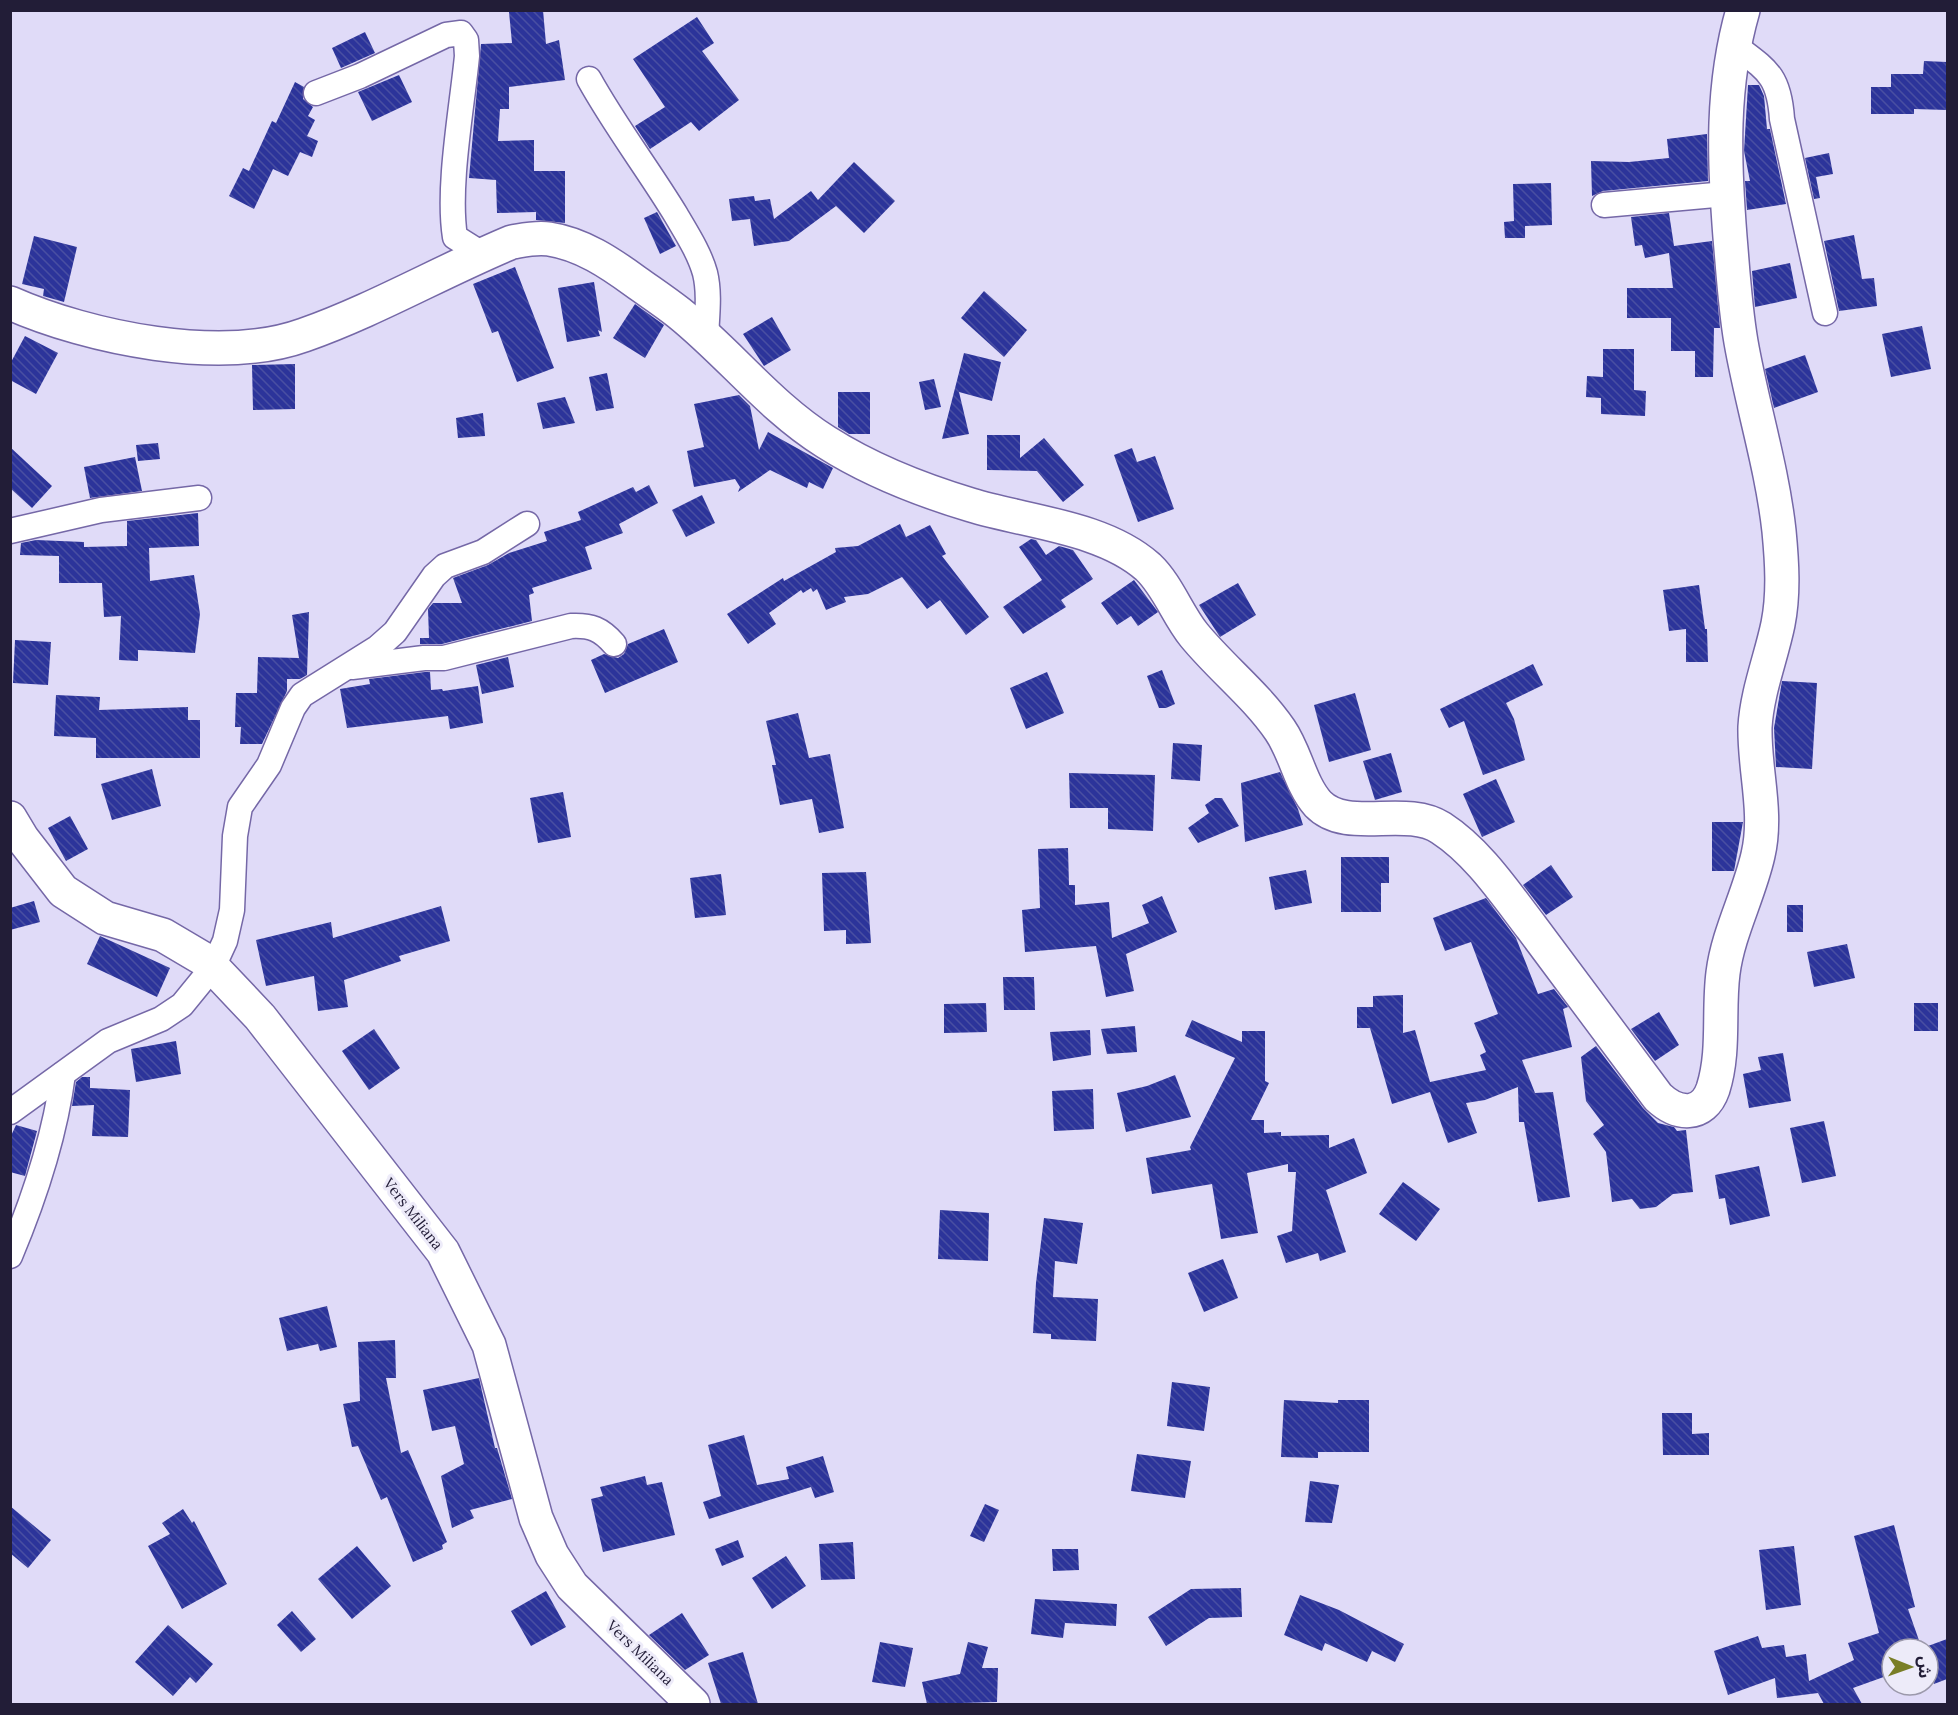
<svg xmlns="http://www.w3.org/2000/svg" width="1958" height="1715" font-family="Lora,'Noto Sans Arabic',serif">
<defs>
<pattern id="building-back-hatch" width="6" height="6" patternUnits="userSpaceOnUse" patternTransform="scale(1.5)"><rect width="6" height="6" fill="#2c349a"/><path d="M-1 5l2 2M0 0l6 6M5-1l2 2" fill="none" stroke="#494fa2"/></pattern>
</defs>
<rect width="100%" height="100%" fill="#e0dbf8"/>
<!-- building -->
<g fill="url(#building-back-hatch)">
<path d="M543 10 546 44 559 40 565 80 509 87V109H500L498 141 534 140V171H565V223L536 220V212L497 213 496 180 469 178 481 44 512 43 509 12Z"/>
<path d="M697 17 714 43 702 51 739 100 699 131 691 122 650 149 635 126 665 107 633 59Z"/>
<path d="M365 32 375 53 341 68 332 48Z"/>
<path d="M1924 61 1947 62V110L1914 109V114H1871V87H1891V74H1923Z"/>
<path d="M399 75 412 102 372 121 358 92Z"/>
<path d="M295 82 304 87 303 99 313 107 308 116 315 120 307 136 318 141 312 157 300 152 288 176 273 169 254 209 229 196 243 168 249 171 272 121 276 123Z"/>
<path d="M1748 85H1759L1764 96 1767 129H1770L1786 204 1747 210 1745 181H1750L1744 151Z"/>
<path d="M1707 134 1708 181 1603 191 1592 196 1591 161 1629 162 1669 158 1667 139Z"/>
<path d="M1829 153 1833 174 1816 177 1820 198 1814 199 1805 158Z"/>
<path d="M854 162 895 201 864 233 836 206 789 241 754 246 750 219 732 221 729 199 754 196 755 201 770 199 774 219 811 191 818 200Z"/>
<path d="M1551 183 1552 225 1525 226V238H1505L1504 222 1514 221 1513 184Z"/>
<path d="M657 212 676 246 660 254 644 218Z"/>
<path d="M1669 213 1674 246 1712 241 1720 328H1714L1713 377H1695V351H1671V318H1627V288H1673L1669 253 1645 258 1642 245 1635 246 1631 217Z"/>
<path d="M1854 235 1862 279 1874 278 1877 306 1839 311 1824 241Z"/>
<path d="M34 236 77 247 64 302 43 296 44 289 22 284Z"/>
<path d="M1790 263 1797 298 1755 307 1752 271Z"/>
<path d="M515 267 554 368 517 382 498 331 492 333 473 284Z"/>
<path d="M594 282 602 332 598 330 600 336 567 342 558 288Z"/>
<path d="M984 291 1027 330 1004 357 961 318Z"/>
<path d="M635 304 664 325 645 358 613 338Z"/>
<path d="M772 317 791 350 764 366 743 334Z"/>
<path d="M1922 326 1931 369 1891 377 1882 334Z"/>
<path d="M25 336 58 353 36 394 10 380V364Z"/>
<path d="M1603 349H1634V390L1646 391 1645 416 1601 414V398L1586 397 1587 376 1603 377Z"/>
<path d="M964 353 1001 362 992 401 959 392 969 434 942 439Z"/>
<path d="M1805 355 1818 392 1774 408 1765 369Z"/>
<path d="M295 364V409L253 410 252 365Z"/>
<path d="M607 373 614 408 596 411 589 377Z"/>
<path d="M934 379 941 407 925 410 919 382Z"/>
<path d="M838 392H870V434H849L838 427Z"/>
<path d="M739 395 750 406 759 450 768 432 833 468 823 489 809 482 807 488 770 470 738 492 740 487 735 479 694 487 687 451 704 447 694 404Z"/>
<path d="M565 397 575 423 543 429 537 403Z"/>
<path d="M483 413 485 436 458 438 456 418Z"/>
<path d="M987 435H1020V458L1044 438 1084 485 1063 502 1037 471 987 470Z"/>
<path d="M158 443 160 459 138 461 136 445Z"/>
<path d="M10 447 52 486 32 508 10 488Z"/>
<path d="M1132 448 1137 462 1155 456 1174 509 1138 522 1114 455Z"/>
<path d="M135 457 142 491 90 498 84 467Z"/>
<path d="M649 485 658 503 619 524 623 533 585 547 592 569 532 588 534 593 529 595 532 621 442 644H420V638H429L428 609 433 603H462L453 578 488 565 509 553 547 541 544 532 581 520 578 512 633 487 636 492Z"/>
<path d="M702 495 715 523 686 537 672 510Z"/>
<path d="M198 513 199 546 149 548 150 581 194 575 200 614 195 653 138 650V661L119 660 121 616 104 617 102 583H59V556L20 555 21 543 36 540 84 542V547L127 546V521Z"/>
<path d="M900 524 906 537 930 525 946 554 942 556 989 617 966 635 940 600 927 609 902 577 868 594 844 597 846 602 826 610 817 589 813 592 811 588 803 593 801 590 769 613 776 624 748 644 727 614 783 578 784 581 836 552 835 548 858 546Z"/>
<path d="M1031 539 1036 540 1046 555 1059 546 1073 550 1093 579 1061 600 1066 607 1023 634 1003 607 1042 580 1019 547Z"/>
<path d="M1134 580 1158 612 1138 626 1131 616 1117 625 1101 603Z"/>
<path d="M1238 583 1256 615 1220 637 1199 605Z"/>
<path d="M1699 585 1705 629H1707L1708 662H1686V629L1669 631 1663 590Z"/>
<path d="M309 612 307 675 300 679H287V691L262 744H240L241 727H235L236 693H257L258 657 299 658 292 615Z"/>
<path d="M664 629 678 662 605 693 591 660 604 654 618 658 624 654 628 644Z"/>
<path d="M15 640 51 642 48 685 13 683Z"/>
<path d="M508 657 514 687 482 694 476 665Z"/>
<path d="M1533 664 1543 685 1506 703 1514 719 1525 760 1483 775 1464 721 1449 728 1440 709Z"/>
<path d="M1162 670 1175 704 1166 708H1159L1147 676Z"/>
<path d="M425 672H430L431 690 442 689 443 691 478 686 483 723 450 729 448 716 347 728 340 689 370 684 369 679Z"/>
<path d="M1047 672 1064 713 1026 729 1010 688Z"/>
<path d="M1782 681 1817 683 1812 769 1776 767 1774 728Z"/>
<path d="M1355 693 1371 750 1329 762 1314 705Z"/>
<path d="M56 695 100 697 99 710 188 707V720H200V758H96V738L54 736Z"/>
<path d="M798 713 809 758 830 754 844 828 819 833 812 799 780 805 772 765H776L766 721Z"/>
<path d="M1173 743 1202 745 1200 781 1171 779Z"/>
<path d="M1391 753 1402 792 1375 800 1363 761Z"/>
<path d="M152 769 161 806 112 820 101 784Z"/>
<path d="M1280 772 1298 809 1303 825 1245 842 1241 783Z"/>
<path d="M1069 773 1155 775 1153 831 1108 829V808H1070Z"/>
<path d="M1496 779 1515 822 1482 837 1463 794Z"/>
<path d="M563 792 571 837 538 843 530 798Z"/>
<path d="M1215 798H1222L1239 826 1198 843 1188 828 1209 813 1205 805Z"/>
<path d="M70 816 88 849 66 861 48 828Z"/>
<path d="M1712 822H1743L1734 871H1712Z"/>
<path d="M1068 848 1069 885H1075V905L1109 902 1112 938 1149 923 1142 905 1162 896 1177 932 1126 954 1134 991 1106 997 1096 946 1025 952 1022 910 1040 908 1038 849Z"/>
<path d="M1341 857H1389V883H1381V912H1341Z"/>
<path d="M1551 865 1573 897 1546 915 1523 885Z"/>
<path d="M1306 870 1312 903 1275 910 1269 877Z"/>
<path d="M866 872 871 943 846 944V930L824 931 822 873Z"/>
<path d="M721 874 726 915 695 918 690 878Z"/>
<path d="M1486 898 1516 938 1538 994 1554 989 1568 1007 1563 1009 1572 1047 1522 1060 1535 1093 1553 1092 1570 1197 1538 1202 1524 1122H1519L1518 1087 1485 1100 1466 1103 1477 1133 1448 1143 1430 1092 1392 1104 1370 1028H1357V1007H1373V996L1403 995V1033L1415 1030 1430 1082 1486 1070 1480 1055 1486 1052 1474 1023 1498 1014 1471 942 1445 951 1433 918Z"/>
<path d="M34 901 40 922 10 930V908Z"/>
<rect x="1787" y="905" width="16" height="27"/>
<path d="M441 906 450 941 399 956 401 961 344 980 348 1007 318 1011 314 976 266 986 256 940 331 922 333 938Z"/>
<path d="M100 936 170 968 157 997 87 964Z"/>
<path d="M1847 944 1855 978 1814 987 1807 952Z"/>
<path d="M1003 977H1034L1035 1010H1004Z"/>
<path d="M986 1003 987 1032 944 1033V1004Z"/>
<rect x="1914" y="1003" width="24" height="28"/>
<path d="M1659 1012 1679 1045 1655 1061 1631 1029Z"/>
<path d="M1192 1020 1242 1042V1031H1265V1081L1269 1083 1251 1120H1264V1133L1281 1132V1136L1329 1135V1148L1354 1138 1367 1173 1326 1190 1346 1252 1320 1261 1318 1253 1286 1263 1277 1236 1292 1231 1296 1172H1288V1164L1247 1173 1258 1233 1221 1239 1212 1184 1152 1194 1146 1158 1191 1150 1190 1147 1235 1058 1185 1036Z"/>
<path d="M1135 1026 1137 1052 1107 1054 1101 1029Z"/>
<path d="M374 1029 400 1068 369 1090 342 1051Z"/>
<path d="M1090 1030 1091 1055 1053 1061 1050 1032Z"/>
<path d="M176 1041 181 1074 136 1082 131 1049Z"/>
<path d="M1596 1046 1643 1108 1658 1123 1674 1127 1677 1131 1686 1130 1693 1192 1673 1194 1656 1207 1640 1209 1632 1199 1612 1202 1606 1152 1593 1134 1604 1125 1586 1101 1581 1057Z"/>
<path d="M1783 1053 1791 1101 1749 1108 1743 1074 1761 1070 1758 1057Z"/>
<path d="M1175 1075 1191 1117 1126 1132 1117 1093 1147 1086Z"/>
<path d="M82 1077H90V1088L130 1090 128 1137 92 1136 94 1105 72 1106 76 1082Z"/>
<path d="M1093 1089 1094 1129 1054 1131 1052 1091Z"/>
<path d="M1824 1121 1836 1176 1802 1183 1790 1128Z"/>
<path d="M16 1125 37 1131 25 1176 10 1172V1138Z"/>
<path d="M1759 1166 1770 1216 1730 1225 1725 1198 1719 1199 1715 1175Z"/>
<path d="M1403 1182 1440 1209 1416 1241 1379 1214Z"/>
<path d="M940 1210 989 1213 988 1261 938 1259Z"/>
<path d="M1044 1218 1083 1223 1077 1264 1055 1261 1053 1297 1098 1299 1096 1341 1051 1339V1334L1033 1333 1036 1283Z"/>
<path d="M1223 1259 1238 1298 1204 1312 1188 1273Z"/>
<path d="M327 1306 337 1347 320 1351 318 1344 287 1351 279 1318Z"/>
<path d="M395 1340 396 1378H386L401 1453 408 1450 447 1542 442 1545 443 1549 413 1562 387 1497 381 1500 358 1446 352 1447 343 1404 360 1401 358 1342Z"/>
<path d="M479 1378 495 1448H497L512 1499 470 1510 474 1518 452 1528 441 1476 464 1464 455 1426 432 1431 423 1390Z"/>
<path d="M1172 1382 1210 1387 1204 1431 1167 1426Z"/>
<path d="M1284 1400 1338 1403V1400H1369V1452H1318V1458L1281 1457Z"/>
<path d="M1662 1413H1692V1434L1709 1433V1455H1663Z"/>
<path d="M744 1435 757 1485 789 1479 786 1467 823 1456 834 1492 815 1498 811 1487 709 1519 703 1502 721 1496 708 1445Z"/>
<path d="M1137 1454 1191 1461 1185 1498 1131 1491Z"/>
<path d="M645 1476 647 1485 662 1482 675 1535 603 1552 591 1499 603 1496 600 1487Z"/>
<path d="M1310 1481 1339 1485 1332 1523 1305 1522Z"/>
<path d="M985 1504 999 1510 984 1542 970 1536Z"/>
<path d="M10 1506 51 1540 28 1568 10 1553Z"/>
<path d="M183 1509 192 1523 194 1521 227 1584 182 1609 148 1546 170 1534 162 1523Z"/>
<path d="M1894 1525 1915 1607 1908 1609 1922 1649H1892V1674L1853 1688 1862 1704H1824L1818 1693 1777 1698 1775 1678 1728 1695 1714 1651 1758 1636 1762 1648 1784 1645 1786 1657 1806 1654 1809 1681 1854 1660 1848 1643 1879 1633 1854 1536Z"/>
<path d="M738 1540 744 1557 722 1566 715 1549Z"/>
<path d="M853 1542 855 1579 821 1580 819 1544Z"/>
<path d="M357 1546 391 1586 352 1619 318 1579Z"/>
<path d="M1794 1546 1801 1605 1766 1610 1759 1550Z"/>
<path d="M1052 1549H1078L1079 1570 1053 1571Z"/>
<path d="M786 1556 806 1586 772 1609 752 1578Z"/>
<path d="M1241 1588 1242 1617 1209 1618 1166 1646 1148 1617 1191 1589Z"/>
<path d="M546 1591 566 1627 531 1646 511 1611Z"/>
<path d="M1300 1595 1339 1610 1404 1644 1395 1662 1372 1651 1367 1662 1325 1643 1322 1651 1284 1635Z"/>
<path d="M1035 1599 1117 1604 1116 1626 1065 1623 1063 1638 1031 1634Z"/>
<path d="M292 1611 316 1639 301 1652 277 1625Z"/>
<path d="M682 1613 709 1655 685 1670 649 1635Z"/>
<path d="M168 1625 213 1664 196 1683 190 1677 173 1696 135 1662Z"/>
<path d="M1947 1639V1679L1934 1684 1928 1667V1646Z"/>
<path d="M880 1642 913 1648 905 1687 872 1682Z"/>
<path d="M968 1642 988 1647 982 1668H998L997 1702 927 1704 922 1682 960 1674Z"/>
<path d="M743 1652 758 1704H721L708 1663Z"/>
</g>
<g fill="none" stroke-linecap="round" stroke-linejoin="round">
<!-- street casing -->
<g stroke="#7568a7" stroke-width="27">
<g id="street">
<path d="M1734 45C1767 70 1779 75 1782 119L1825 313"/>
<path d="M589 79C615 126 648 169 676 215 687 234 699 252 705 273 710 293 707 316 706 337"/>
<path d="M316 93 360 76 446 35 461 33 466 40 467 56C462 108 447 187 455 237L482 254"/>
<path d="M1604 205 1726 194"/>
<path d="M10 531 101 510 199 498"/>
<path d="M352 667 424 658H444L571 626C591 625 601 629 614 644"/>
<path d="M10 1112 108 1041 161 1019 182 1005 213 967 225 941 232 910 235 836 240 807 269 765 293 708 302 695 377 648 395 632 434 576 445 566 483 552 527 524"/>
<path d="M10 1256C34 1199 55 1136 63 1074"/>
</g>
</g>
<!-- secondary casing -->
<g stroke="#7568a7" stroke-width="36">
<g id="secondary">
<path d="M10 303C89 338 221 365 304 335 375 310 442 271 512 242 524 240 536 237 549 239 582 244 610 263 636 282 650 292 665 302 679 313 730 354 770 407 826 442 870 470 921 490 971 505 1026 522 1103 527 1148 567 1168 586 1177 614 1194 635 1221 668 1256 695 1280 730 1296 753 1300 784 1318 804 1347 834 1405 805 1441 828 1478 852 1505 893 1532 928 1574 984 1616 1040 1658 1097 1677 1115 1703 1118 1713 1089 1725 1051 1718 1012 1723 973 1728 933 1749 895 1758 855 1768 812 1754 770 1755 727 1757 692 1771 658 1778 624 1784 594 1782 562 1779 531 1772 467 1752 405 1741 342 1735 307 1733 272 1730 237 1724 160 1721 86 1743 10"/>
<path d="M10 818 22 838 63 891 105 918 163 935 207 961 260 1017 443 1252 489 1345 536 1518 552 1555 572 1586 693 1704"/>
</g>
</g>
<!-- street -->
<use href="#street" stroke="#fff" stroke-width="24"/>
<!-- secondary -->
<use href="#secondary" stroke="#fff" stroke-width="33"/>
</g>
<g text-anchor="middle" stroke-width="6" stroke-linejoin="round" paint-order="stroke">
<!-- street labels -->
<g font-size="15" fill="#221d37" stroke="#edebf9">
<text transform="translate(413 1214) rotate(52)" y="5">Vers Miliana</text>
<text transform="translate(640 1653) rotate(44)" y="5">Vers Miliana</text>
</g>
</g>
<!-- border -->
<rect width="1958" height="1715" fill="none" stroke="#221d37" stroke-width="24"/>
<!-- north arrow -->
<g transform="translate(1910 1667) rotate(91)"><circle r="28" fill="#edebf9" stroke="#9c99ab" stroke-width="1.5"/>
<path d="M0-4.5L10 22L0 15L-10 22Z" fill="#797e27"/>
<text y="-9" font-size="16" font-weight="bold" text-anchor="middle" fill="#221d37">ش</text>
</g>
</svg>
